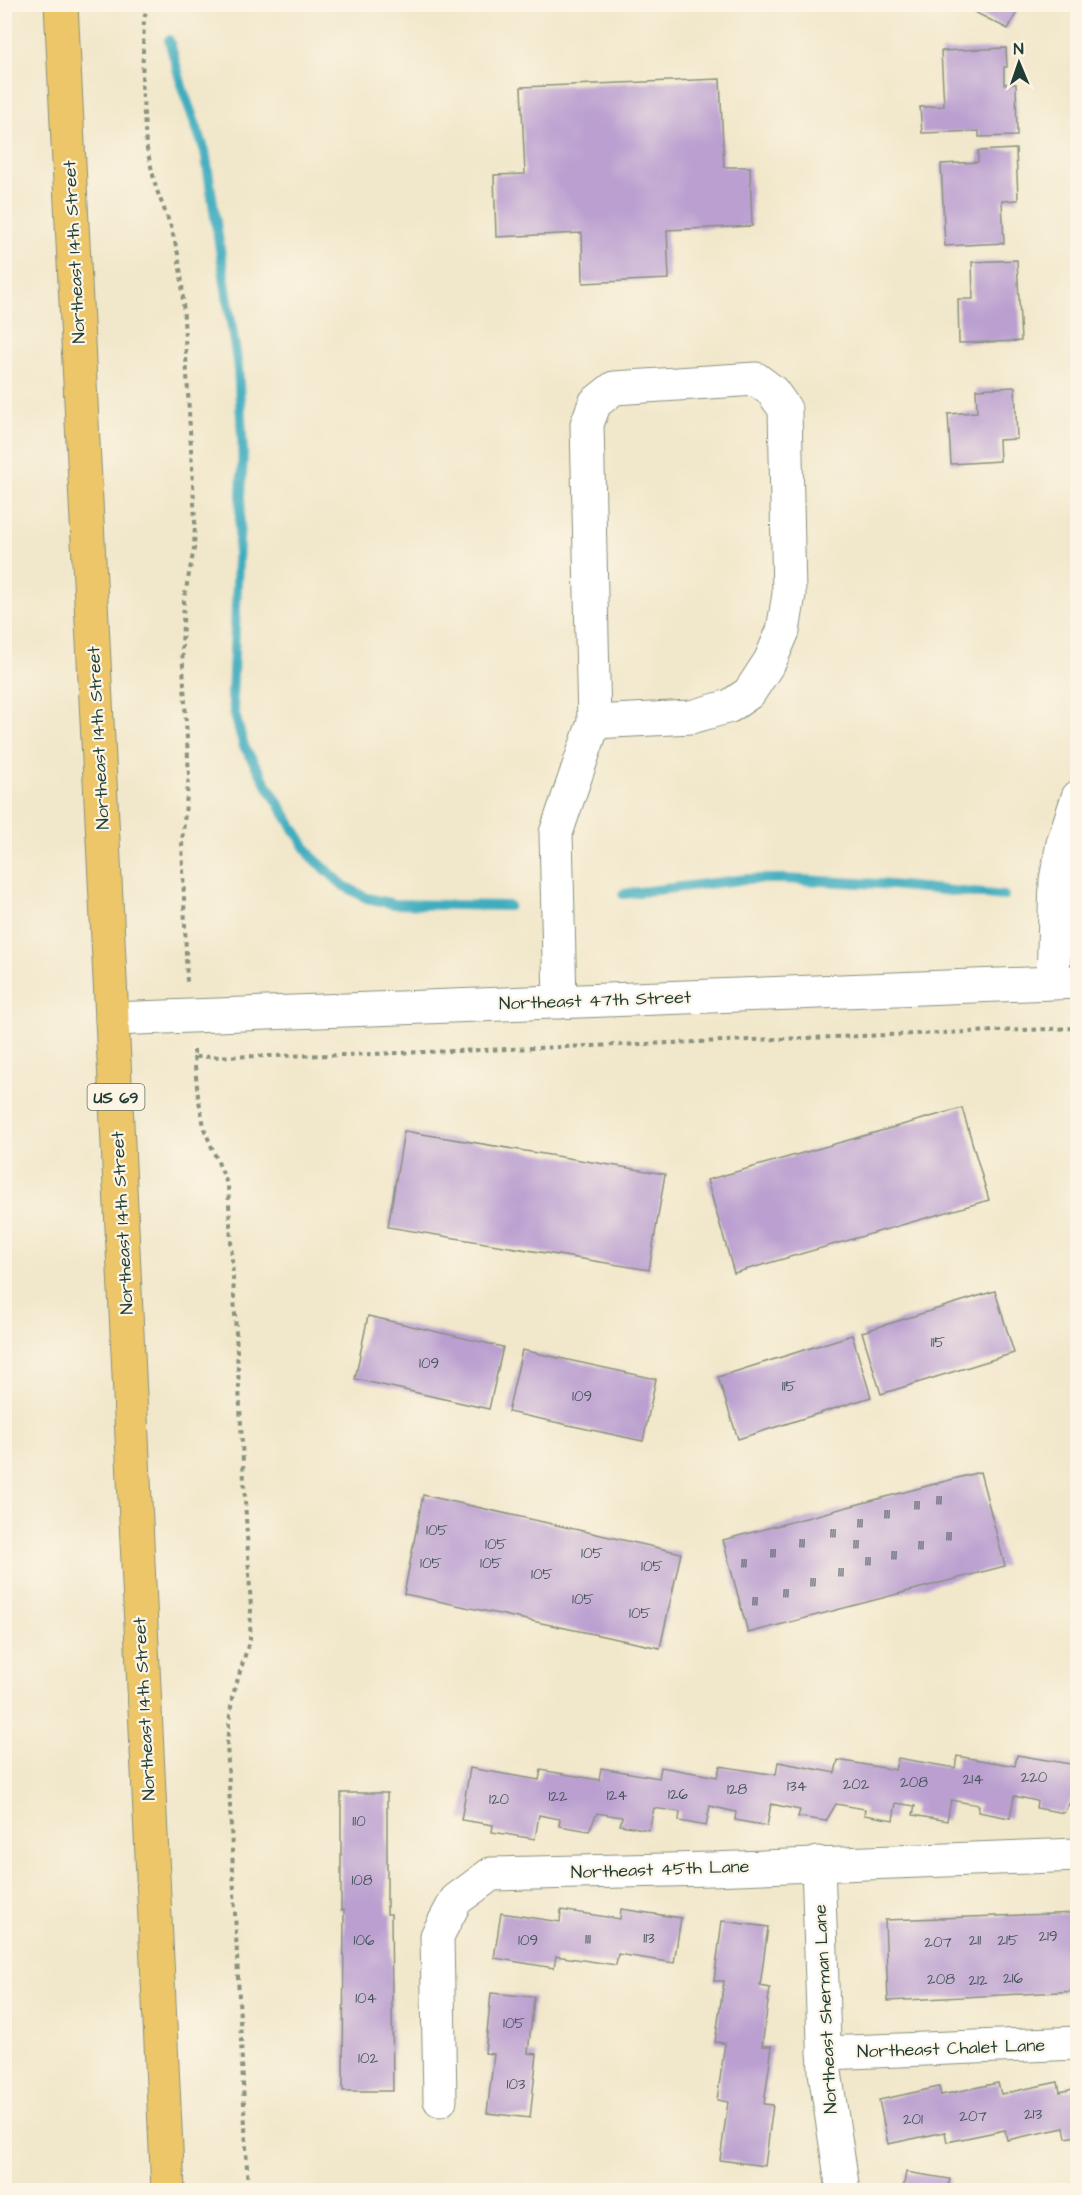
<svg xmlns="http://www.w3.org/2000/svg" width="1082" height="2195" font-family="'Architects Daughter',sans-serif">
<rect width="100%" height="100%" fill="#fcf5e5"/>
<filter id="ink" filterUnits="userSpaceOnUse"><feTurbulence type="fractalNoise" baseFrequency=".0167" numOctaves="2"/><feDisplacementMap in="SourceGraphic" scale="12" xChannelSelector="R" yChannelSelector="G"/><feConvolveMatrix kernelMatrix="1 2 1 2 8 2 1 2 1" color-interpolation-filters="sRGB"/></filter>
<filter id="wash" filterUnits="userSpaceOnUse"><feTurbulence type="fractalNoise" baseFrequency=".008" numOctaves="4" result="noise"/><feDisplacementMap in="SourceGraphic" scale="24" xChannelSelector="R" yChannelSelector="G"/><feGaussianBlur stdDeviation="1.35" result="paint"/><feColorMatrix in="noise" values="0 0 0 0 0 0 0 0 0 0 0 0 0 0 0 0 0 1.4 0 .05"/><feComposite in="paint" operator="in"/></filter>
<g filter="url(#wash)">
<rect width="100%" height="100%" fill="#f1e7ca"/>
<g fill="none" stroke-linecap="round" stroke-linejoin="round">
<!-- stream -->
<g stroke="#41adbf" stroke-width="10">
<path d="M169 40 183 90 205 151 238 367 243 451 232 696 235 715 244 746 269 788 311 856 344 886 367 898 394 904 509 906"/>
<path d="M623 894 747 879H782L880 884 1004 896"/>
</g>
</g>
<g id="blocks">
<!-- building -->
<g fill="#ba9fd0">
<path d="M959 4H1024L1021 11 1018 10 1008 29Z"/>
<path d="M1006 48 1007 67H1004V84H1016L1017 136 979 137V131L922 133 920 107 944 106 941 51Z"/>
<path d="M720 79 724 167H750L752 226 667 230 669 279 583 283 582 233 496 237 494 175 525 174 521 87Z"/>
<path d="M1016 149 1018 200 1002 201 1004 243 945 246 941 164 978 162V151Z"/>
<path d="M1017 260 1021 341 959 343 958 299H973L972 262Z"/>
<path d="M1015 387 1017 439 999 440 1000 461 951 464 948 414 977 412 976 389Z"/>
<path d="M962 1108 989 1200 734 1273 707 1180Z"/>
<path d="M404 1131 665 1174 649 1270 388 1227Z"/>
<path d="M995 1291 1014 1353 881 1394 862 1332Z"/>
<path d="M368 1316 503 1347 489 1409 355 1379Z"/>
<path d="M852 1335 871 1397 738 1439 718 1377Z"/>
<path d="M522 1350 656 1379 643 1441 508 1412Z"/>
<path d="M980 1472 1005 1566 748 1633 723 1540Z"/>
<path d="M423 1495 681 1553 660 1648 404 1594Z"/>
<path d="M1017 1755 1076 1765 1078 1761V1794H1074L1064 1813 1036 1808 1037 1801 1014 1796 1010 1818 978 1812 979 1805 951 1800 947 1821 913 1815 915 1806 896 1803 893 1820 864 1815 865 1809 836 1804 826 1821 798 1817 800 1810 771 1804 767 1826 735 1820 736 1812 710 1806 706 1826 679 1821 680 1812 654 1808 649 1830 620 1825 622 1817 597 1813 589 1831 559 1826 560 1819 539 1815 535 1839 492 1832 493 1825 461 1820 470 1768 539 1780 541 1770 599 1780 601 1768 659 1778 661 1767 717 1777 720 1766 776 1775 778 1762 835 1773 838 1760 895 1770 898 1758 955 1768 957 1756 1015 1766Z"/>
<path d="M341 1793H387V1914H391L393 2091H343L344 1910H341Z"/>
<path d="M621 1909 681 1918 674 1963 618 1954 616 1965 556 1956 554 1968 494 1958 501 1913 560 1922 561 1910 620 1919Z"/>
<path d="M1078 1913V1991L888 2001 885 1920Z"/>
<path d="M722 1921 768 1927 760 1986 770 1988 762 2046H772L764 2104 773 2105 765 2166 720 2160 728 2102 717 2100 725 2043 715 2042 724 1981H714Z"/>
<path d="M491 1993 534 1997 528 2053 537 2054 530 2118 487 2113 494 2054 485 2053Z"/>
<path d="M1058 2082 1060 2092 1078 2088V2136L1066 2138 1064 2128 1007 2140 1005 2130 947 2142 945 2132 888 2144 879 2100 939 2087 941 2095 998 2083 1001 2094Z"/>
<path d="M906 2172 950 2179 948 2190H903Z"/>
</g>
</g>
</g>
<g filter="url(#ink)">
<use href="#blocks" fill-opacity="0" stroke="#88927f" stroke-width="1.5"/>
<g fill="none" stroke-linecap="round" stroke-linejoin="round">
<!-- minor casing -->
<g stroke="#88927f" stroke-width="35">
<g id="minor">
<path d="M1053 982 1056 880 1063 843 1078 797"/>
<path d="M560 1002 556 833 594 722 587 424 595 403 614 388 756 379 772 391 785 409 789 594 783 631 770 661 749 693 730 706 691 717 594 722"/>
<path d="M112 1019 1078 982"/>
<path d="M818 1863 825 2072 843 2190"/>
<path d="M824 2053 1078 2043"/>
<path d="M440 2100 437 1936 456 1900 491 1874 711 1869 1078 1855"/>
</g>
</g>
<!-- major casing -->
<g stroke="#88927f" stroke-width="35">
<path id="major" d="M61 4 112 1019 168 2190"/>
</g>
<!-- path -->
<g stroke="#88927f" stroke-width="4" stroke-dasharray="4.5 4.5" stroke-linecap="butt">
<path d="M148 4 144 19 142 84 146 145 156 188 171 227 178 254 182 283 195 521 194 549 184 599 182 648 189 776 182 841 187 983"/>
<path d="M194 1050V1057L345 1055 1078 1028"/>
<path d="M194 1057 198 1096 205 1131 228 1186 251 1609 250 1639 232 1698 227 1742 248 2190"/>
</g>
<!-- minor -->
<use href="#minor" stroke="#fff" stroke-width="33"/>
<!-- major -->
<use href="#major" stroke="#ecc669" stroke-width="33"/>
</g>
</g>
<g text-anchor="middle" stroke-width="4.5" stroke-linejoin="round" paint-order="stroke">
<!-- number labels -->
<g font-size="15" fill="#46565b">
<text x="938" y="1347">115</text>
<text x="429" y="1368">109</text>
<text x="789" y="1391">115</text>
<text x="582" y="1401">109</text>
<text x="939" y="1505">111</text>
<text x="917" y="1510">111</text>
<text x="887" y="1519">111</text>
<text x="860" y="1528">111</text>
<text x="437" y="1535">105</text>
<text x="833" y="1538">111</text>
<text x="949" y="1541">111</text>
<text x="802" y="1548">111</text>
<text x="496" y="1549">105</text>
<text x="856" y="1549">111</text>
<text x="921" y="1550">111</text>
<text x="592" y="1558">105</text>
<text x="773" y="1558">111</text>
<text x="894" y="1560">111</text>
<text x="868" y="1566">111</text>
<text x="431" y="1568">105</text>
<text x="491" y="1568">105</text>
<text x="744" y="1568">111</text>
<text x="652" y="1571">105</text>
<text x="841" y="1577">111</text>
<text x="542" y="1579">105</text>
<text x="813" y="1587">111</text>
<text x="786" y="1598">111</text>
<text x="583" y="1604">105</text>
<text x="755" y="1606">111</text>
<text x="640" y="1618">105</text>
<text x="1034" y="1782">220</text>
<text x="973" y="1784">214</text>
<text x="914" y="1787">208</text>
<text x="856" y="1789">202</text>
<text x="797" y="1791">134</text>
<text x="737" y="1794">128</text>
<text x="678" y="1799">126</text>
<text x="617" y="1800">124</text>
<text x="558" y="1801">122</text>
<text x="499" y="1804">120</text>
<text x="359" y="1826">110</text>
<text x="362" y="1885">108</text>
<text x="1048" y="1941">219</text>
<text x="649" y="1943">113</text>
<text x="588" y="1944">111</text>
<text x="364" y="1945">106</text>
<text x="528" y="1945">109</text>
<text x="975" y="1945">211</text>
<text x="1008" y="1945">215</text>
<text x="938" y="1947">207</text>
<text x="1013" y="1983">216</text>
<text x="941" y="1984">208</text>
<text x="978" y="1985">212</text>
<text x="366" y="2003">104</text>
<text x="514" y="2028">105</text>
<text x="368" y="2063">102</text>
<text x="516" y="2089">103</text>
<text x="1033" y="2119">213</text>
<text x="973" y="2121">207</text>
<text x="913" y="2124">201</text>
</g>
<!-- shield labels -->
<rect fill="#fcf5e5" stroke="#617469" stroke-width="1.5" x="87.5" y="1084" width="57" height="26" rx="4.5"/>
<g font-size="16" font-weight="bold" fill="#1f3d34">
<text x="116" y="1103">US 69</text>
</g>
<!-- street labels -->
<g font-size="18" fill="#1f3d34" stroke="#fcf5e5">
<text transform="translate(74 252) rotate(-93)" y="6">Northeast 14th Street</text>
<text transform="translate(98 738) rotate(-93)" y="6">Northeast 14th Street</text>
<text transform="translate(595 1000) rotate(-2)" y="6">Northeast 47th Street</text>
<text transform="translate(122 1223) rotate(-93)" y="6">Northeast 14th Street</text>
<text transform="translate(144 1709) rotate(-93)" y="6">Northeast 14th Street</text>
<text transform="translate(660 1869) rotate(-2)" y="6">Northeast 45th Lane</text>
<text transform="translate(825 2009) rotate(-93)" y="6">Northeast Sherman Lane</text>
<text transform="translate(951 2048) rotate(-2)" y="6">Northeast Chalet Lane</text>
</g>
</g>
<!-- margin -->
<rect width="1082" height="2195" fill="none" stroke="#fcf5e5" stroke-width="24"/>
<!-- north arrow -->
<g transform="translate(1019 63) rotate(358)" stroke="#fcf5e5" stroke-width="4.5" paint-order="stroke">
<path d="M0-4.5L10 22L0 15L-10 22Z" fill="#1f3d34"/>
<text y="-9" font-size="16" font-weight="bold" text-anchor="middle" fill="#1f3d34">N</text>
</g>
</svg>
